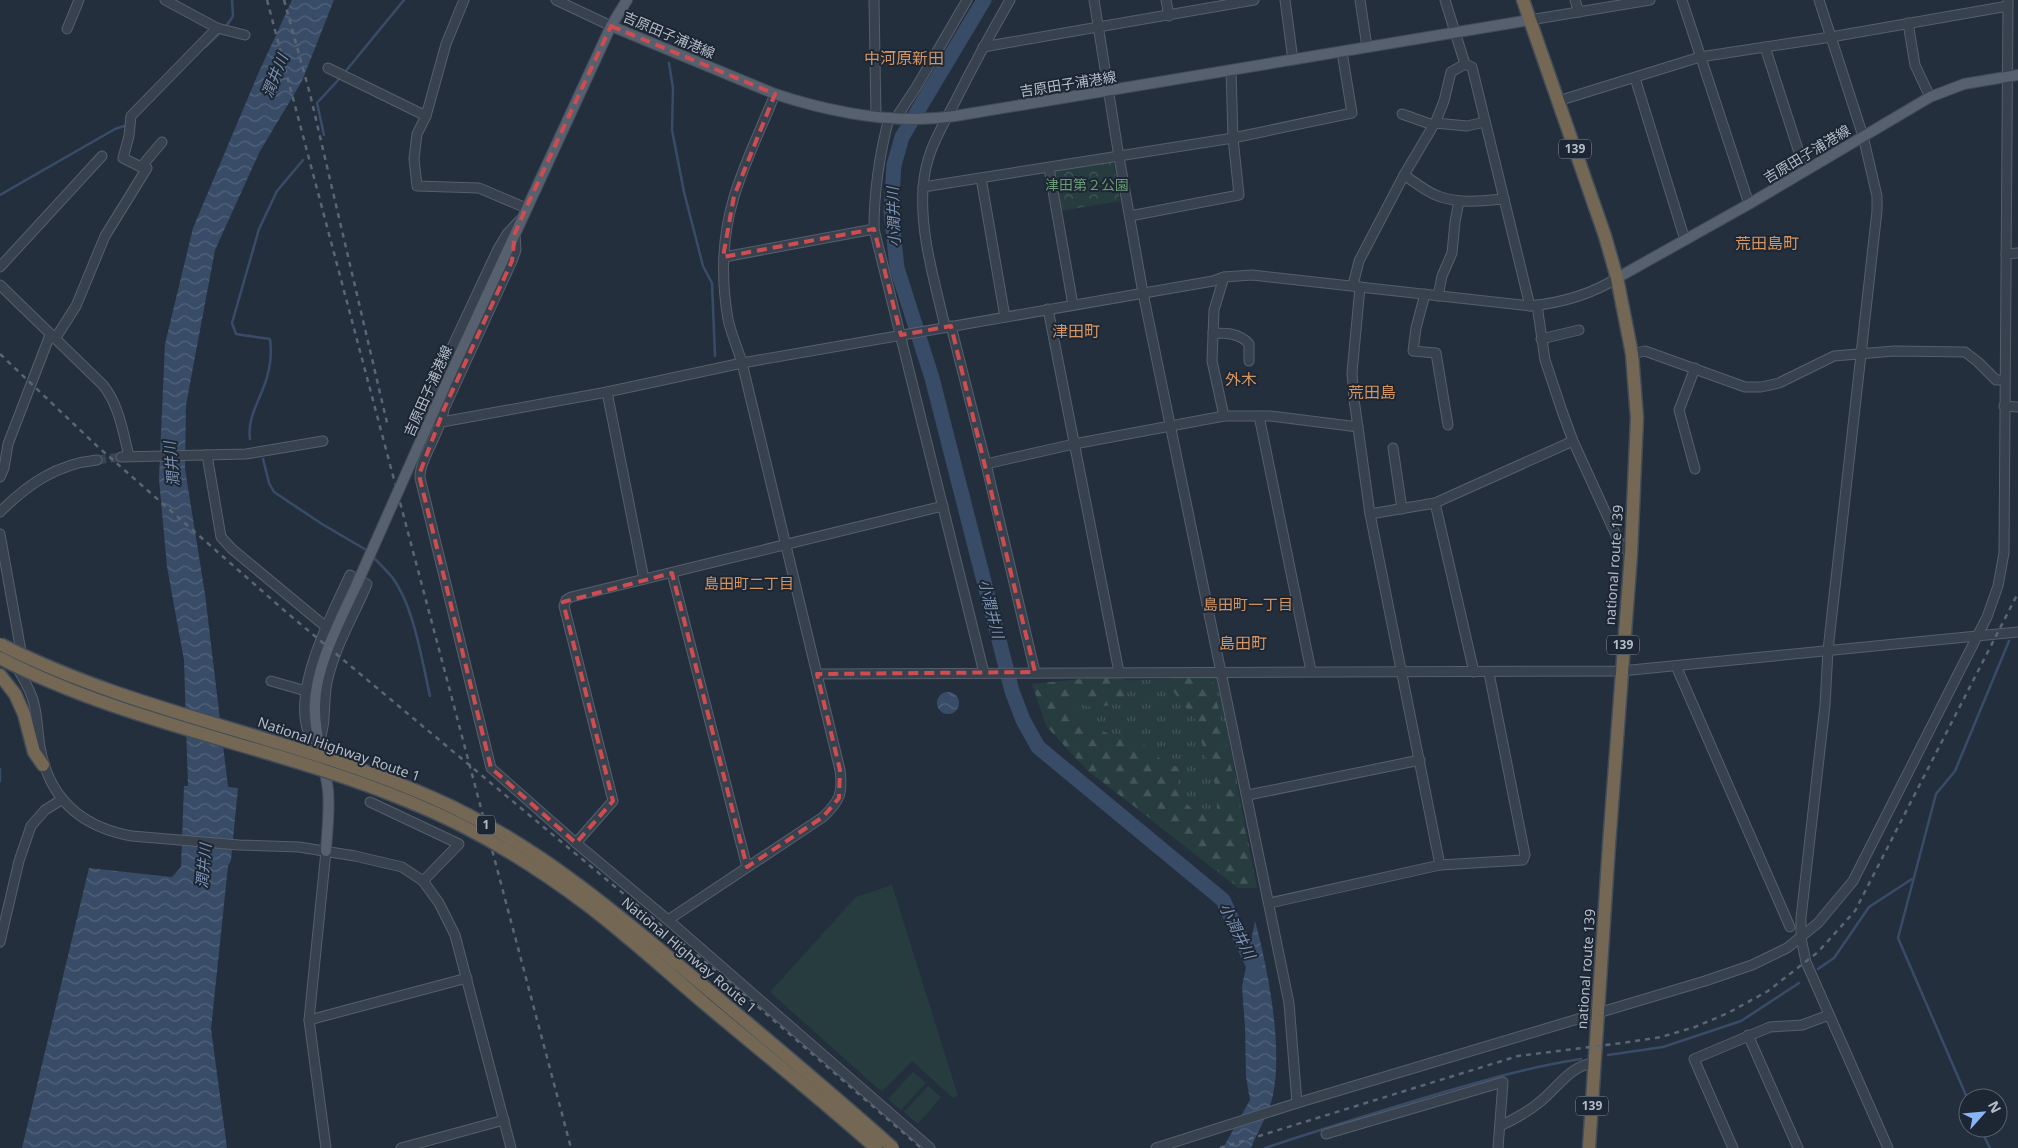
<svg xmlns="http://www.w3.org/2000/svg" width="2018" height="1148" font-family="'Noto Sans','Noto Sans JP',sans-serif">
<defs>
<pattern id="grass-tufts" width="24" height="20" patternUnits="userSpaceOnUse" patternTransform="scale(1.25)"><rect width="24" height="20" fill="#263c3f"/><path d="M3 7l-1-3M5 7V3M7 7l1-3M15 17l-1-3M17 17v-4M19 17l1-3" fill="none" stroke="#435659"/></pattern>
<pattern id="forest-firs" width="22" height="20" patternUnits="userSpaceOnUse" patternTransform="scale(1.25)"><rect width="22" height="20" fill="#263c3f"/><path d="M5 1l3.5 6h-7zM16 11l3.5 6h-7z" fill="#435659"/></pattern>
<pattern id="park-crowns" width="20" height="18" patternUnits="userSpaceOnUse" patternTransform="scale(1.25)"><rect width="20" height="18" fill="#263c3f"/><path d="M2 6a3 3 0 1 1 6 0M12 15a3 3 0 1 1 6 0" fill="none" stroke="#435659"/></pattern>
<pattern id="water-waves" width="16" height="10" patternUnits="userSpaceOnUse" patternTransform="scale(1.25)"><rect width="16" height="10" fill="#394c67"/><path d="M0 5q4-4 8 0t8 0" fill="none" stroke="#53647b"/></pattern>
</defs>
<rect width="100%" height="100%" fill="#242f3e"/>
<!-- grass -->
<path fill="url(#grass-tufts)" d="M1217 677 1257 888H1238L1086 769 1047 727 1032 684Z"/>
<!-- forest -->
<path fill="url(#forest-firs)" d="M1121 675 1130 689 1120 702 1101 707 1085 706 1080 694 1070 702C1081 718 1100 733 1119 737 1126 739 1132 737 1138 741 1154 751 1164 768 1184 767L1177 780C1187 806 1186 814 1217 810V790L1203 748 1198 723 1166 682 1175 677 1212 678 1256 883 1238 885 1088 771 1047 727 1032 684Z"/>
<!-- park -->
<path fill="url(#park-crowns)" d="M1113 160 1120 201 1061 211 1054 169Z"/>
<!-- garden -->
<g fill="#263c3f">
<path d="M892 885 958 1096 953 1098 912 1061 882 1092 770 992 856 897Z"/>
<path d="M913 1072 926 1083 901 1110 888 1099Z"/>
<path d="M928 1086 941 1097 918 1124 904 1112Z"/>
</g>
<!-- water -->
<g fill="url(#water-waves)">
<path d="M292 0H334L302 81 260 151 215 250 186 405 185 469 205 594 228 787 238 788 231 860 228 866 211 1029 227 1148H22L89 868 172 877 181 867 184 786H188L184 660 167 567 159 479 165 344 193 228 258 74Z"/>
<circle cx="948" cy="703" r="11"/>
<path d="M1255 921C1268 969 1283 1046 1273 1095 1269 1113 1258 1131 1251 1148H1223L1250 1100 1246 1077 1245 1027 1242 987Z"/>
</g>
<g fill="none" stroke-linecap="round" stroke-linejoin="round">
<!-- stream -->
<g stroke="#394c67" stroke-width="2.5">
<path d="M225 28 233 16 232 0"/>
<path d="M205 47 221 32"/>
<path d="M669 63 673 88 672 130 684 192 703 266 712 283 715 356"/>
<path d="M345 72 404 0"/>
<path d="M324 135 317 103 341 77"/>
<path d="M0 195 115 129 127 125"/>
<path d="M250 439C247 420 258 403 264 386 270 371 272 354 270 339L236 334 232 323 259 229 277 191 303 160"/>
<path d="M263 459 269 483 274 492 322 524 368 551"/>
<path d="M373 557C379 563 386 570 392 577 414 606 422 661 430 696"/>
<path d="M0 769V781"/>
<path d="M1818 969 1834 958 1869 907 1912 879"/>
<path d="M1608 1055 1663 1047 1741 1021 1799 983"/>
<path d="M1968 1100 1898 938 1936 794 1955 771 2009 641"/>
<path d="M1980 1128 1990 1148"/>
<path d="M1265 1148C1325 1128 1384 1110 1444 1092 1489 1079 1534 1066 1581 1059"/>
</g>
<!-- river -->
<path stroke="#394c67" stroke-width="15" d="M984 0 902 137 894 165 891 211 897 268 932 378 1012 691 1023 720 1038 747 1223 900 1256 971"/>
<!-- minor-tunnel -->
<path stroke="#3a4453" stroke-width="9" stroke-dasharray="9 4.5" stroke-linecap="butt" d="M97 460 121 457"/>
<!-- minor casing -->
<g stroke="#565f6c" stroke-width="11">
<g id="minor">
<path d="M165 0 217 28 245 35"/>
<path d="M464 0 446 44 426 116 417 134 414 159 417 186 479 188 526 208"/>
<path d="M556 0 611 26"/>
<path d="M874 0 876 117"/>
<path d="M1094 0 1119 157 1143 293 1289 1003 1297 1103"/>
<path d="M1166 0 1169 16"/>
<path d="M1285 0 1293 60"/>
<path d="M1360 0 1367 47"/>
<path d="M1445 0 1465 64 1472 67 1530 306"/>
<path d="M1575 0 1579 12"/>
<path d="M1682 0 1749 204"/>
<path d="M1819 0 1863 136 1877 196V211L1828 650 1825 705 1801 918V938L1806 962 1888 1148"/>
<path d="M1530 20 1650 0"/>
<path d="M1908 23 1915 65 1930 97"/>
<path d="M67 29 79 0"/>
<path d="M983 47 1254 0"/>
<path d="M1765 47 1805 171"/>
<path d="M328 68 426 116"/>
<path d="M1635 78 1685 240"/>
<path d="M1558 101 1700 57 1831 37 2008 6"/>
<path d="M1402 114 1433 125"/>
<path d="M889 118C879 156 874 189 874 229L984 673"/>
<path d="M896 118 917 86 967 0"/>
<path d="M1435 123 1467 126 1485 122"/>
<path d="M141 167 123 158 129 136 131 116 217 28"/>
<path d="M1049 168 1073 305"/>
<path d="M1404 175C1415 182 1426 192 1438 196 1458 204 1483 201 1504 199"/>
<path d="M981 178 1005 317"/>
<path d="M923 187 1233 138 1352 113 1342 52"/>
<path d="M1130 216 1239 195 1233 138 1231 70"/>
<path d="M520 220 507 234 498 249 425 405 424 410 427 415 442 422 607 392 742 363 1213 281 1224 277 1252 275 1530 306C1560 303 1592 294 1617 278"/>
<path d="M515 233 516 250 512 261 444 409C441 432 419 460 420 478L491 768 576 843 613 801 564 606 566 600 571 597 943 506"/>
<path d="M2006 254 2018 253"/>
<path d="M724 257 874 229"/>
<path d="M0 267 102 156"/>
<path d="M1224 277 1214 310 1212 361 1224 416"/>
<path d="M0 285 103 385C119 405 123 432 129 456"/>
<path d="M1353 285 1359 261 1404 175 1436 121 1444 101 1451 72 1465 64"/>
<path d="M1360 287 1352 373 1354 399 1370 514 1440 865"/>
<path d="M1425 294 1416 328 1413 351 1436 353 1448 425"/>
<path d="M1438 296 1442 276 1452 253 1455 222 1459 201"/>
<path d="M1537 305 1545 360 1562 411 1573 441 1620 544 1631 554"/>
<path d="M1048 309 1119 672"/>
<path d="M951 326 986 464 1035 672"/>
<path d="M945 327C935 282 920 235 923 189 925 153 940 131 956 100 973 66 991 33 1010 0"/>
<path d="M1213 333C1226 333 1240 333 1249 344V361"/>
<path d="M55 339 76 306 105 236 147 168 141 167 162 142"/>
<path d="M1541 339 1579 330"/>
<path d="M1632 354 1645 351 1745 387H1761L1779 383 1834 356 1894 351 1965 352 1978 362 1996 380H2004"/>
<path d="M1695 368 1679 410 1695 469"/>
<path d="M607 392 644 579"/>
<path d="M2004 406 2018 407"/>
<path d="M1259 416 1311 671"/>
<path d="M1393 448 1402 509"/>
<path d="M207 455 221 537 232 549 326 627"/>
<path d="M121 457 246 454 323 441"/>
<path d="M986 464 1074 444 1224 416H1271L1358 427"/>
<path d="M0 477 4 468 8 444 50 335"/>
<path d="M1435 503 1474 672"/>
<path d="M0 512C28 484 57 464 97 460"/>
<path d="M1370 514 1435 503 1573 441"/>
<path d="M0 534 22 657"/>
<path d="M672 573 747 867"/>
<path d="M350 575 367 584C354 615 336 645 328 678 322 699 328 723 318 743 313 737 307 732 306 724 297 680 332 614 350 575Z"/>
<path d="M16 666C22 676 28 686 32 697 38 713 37 730 40 747 49 799 81 827 132 836L239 845 299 847 355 856 402 867 423 881 439 903 455 935 511 1148"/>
<path d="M1676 666 1790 927"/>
<path d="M817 674 1621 671 2018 632"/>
<path d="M271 681 306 691"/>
<path d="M1248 795 1420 760"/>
<path d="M370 802 459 844 423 881"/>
<path d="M576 843 668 920 823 817C840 801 843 793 840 770L742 363C738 349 731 334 728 319 721 279 722 237 734 197 744 163 762 127 775 94"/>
<path d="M326 851 309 1020 326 1148"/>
<path d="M1270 903 1440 865 1523 860 1525 855 1489 673"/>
<path d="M668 920 930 1148"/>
<path d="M0 942 19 861 31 826 45 810 61 800"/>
<path d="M309 1020 467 978"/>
<path d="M1748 1035 1798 1148"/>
<path d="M1500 1126C1515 1119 1528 1112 1541 1101 1558 1087 1571 1065 1594 1063"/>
<path d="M1326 1134 1503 1082 1498 1148"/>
<path d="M401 1148 504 1120"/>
<path d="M1156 1148 1297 1103 1705 981 1752 965 1787 948 1818 923 1853 881 1987 617 1998 586 2004 553 2008 0"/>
<path d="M1733 1148 1694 1059 1770 1027 1802 1025 1829 1015"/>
</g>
</g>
<!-- major casing -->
<g stroke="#414a57" stroke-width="12">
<g id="major">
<path d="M611 26 775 94C833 113 895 125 955 116L1530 20"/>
<path d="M1617 278 1749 204 1930 97 1964 84 2018 75"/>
<path d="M445 386 611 26 627 0"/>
<path d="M326 851C327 831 330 810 328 790 324 761 314 734 315 704 316 665 340 621 356 586"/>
</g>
</g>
<!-- highway casing -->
<g stroke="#434c59" stroke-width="15">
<g id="highway">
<path d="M1523 0 1605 236 1617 278 1632 354 1637 418 1631 554 1609 845 1589 1148"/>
<path d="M0 675 15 694 24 714 34 752 43 765"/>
</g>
</g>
<!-- minor -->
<use href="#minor" stroke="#38414e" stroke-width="9"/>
<!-- major -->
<use href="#major" stroke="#56606e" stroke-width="10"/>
<!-- highway -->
<use href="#highway" stroke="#746855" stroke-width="12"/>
<!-- rail -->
<g stroke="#5a6575" stroke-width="2.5" stroke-dasharray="5 5" stroke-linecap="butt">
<path d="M267 0 571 1148"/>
<path d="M284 0 310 94 388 427"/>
<path d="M0 354 97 446 286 612 734 986 921 1148"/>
<path d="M1220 1148 1518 1056 1622 1043 1661 1037 1695 1027 1728 1013 1768 991 1818 952 1855 911 2018 593"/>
</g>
<!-- major-bridge casing -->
<g stroke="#414a57" stroke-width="12" stroke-linecap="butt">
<path id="major-bridge" d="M356 586 445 386"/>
</g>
<!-- highway-bridge casing -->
<g stroke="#434c59" stroke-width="15" stroke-linecap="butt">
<g id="highway-bridge">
<path d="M0 644C137 714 292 736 433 798 531 841 613 910 694 978 761 1034 828 1090 893 1148"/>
<path d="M0 658C129 725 276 746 410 802 472 827 533 864 586 904 627 935 665 970 704 1003 761 1051 820 1098 876 1148"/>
</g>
</g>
<!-- major-bridge -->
<use href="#major-bridge" stroke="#56606e" stroke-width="10"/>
<!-- highway-bridge -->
<use href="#highway-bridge" stroke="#746855" stroke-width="12"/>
</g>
<!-- marked area -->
<path fill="none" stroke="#ce4d50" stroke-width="4" stroke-dasharray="10 6" stroke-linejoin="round" d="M611 26 775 94 734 196 723 257 874 229 901 335 951 326 1035 672 817 674 840 770 839 798 823 817 747 867 672 573 563 602 613 801 576 843 491 768 419 475 444 409 512 261 515 233 526 208Z"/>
<g text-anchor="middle" stroke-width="4" stroke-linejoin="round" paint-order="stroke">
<!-- shield labels -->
<g fill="#1d2633" stroke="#878f9c" stroke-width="1">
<rect x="1559" y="139.5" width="32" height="19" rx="4"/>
<rect x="1607" y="635.5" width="32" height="19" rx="4"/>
<rect x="477" y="815.5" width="18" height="19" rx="4"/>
<rect x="1576" y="1096.5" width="32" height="19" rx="4"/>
</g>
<g font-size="12" font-weight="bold" fill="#b4bcc9">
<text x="1575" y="153">139</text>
<text x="1623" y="649">139</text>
<text x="486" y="829">1</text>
<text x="1592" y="1110">139</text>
</g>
<!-- street labels -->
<g font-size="14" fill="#b4bcc9" stroke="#1d2633">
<text transform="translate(669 35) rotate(23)" y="5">吉原田子浦港線</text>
<text transform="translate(1068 84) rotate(-9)" y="5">吉原田子浦港線</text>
<text transform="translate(1807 154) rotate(-31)" y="5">吉原田子浦港線</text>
<text transform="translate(428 391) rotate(-66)" y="5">吉原田子浦港線</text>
<text transform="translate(1614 565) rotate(-86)" y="5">national route 139</text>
<text transform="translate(339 749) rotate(19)" y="5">National Highway Route 1</text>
<text transform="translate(689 955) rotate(40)" y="5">National Highway Route 1</text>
<text transform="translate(1586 969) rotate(-86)" y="5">national route 139</text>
</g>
<!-- park labels -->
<g font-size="14" fill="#6b9a76" stroke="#1d2633">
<text x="1087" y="190">津田第２公園</text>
</g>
<!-- water labels -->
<g font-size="15" font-style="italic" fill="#7c92b1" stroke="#1d2633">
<text transform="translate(275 76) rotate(-68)" y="5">潤井川</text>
<text transform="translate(894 217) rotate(-92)" y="5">小潤井川</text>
<text transform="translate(172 464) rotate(-95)" y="5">潤井川</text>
<text transform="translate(991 609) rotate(76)" y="5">小潤井川</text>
<text transform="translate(204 866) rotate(-85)" y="5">潤井川</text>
<text transform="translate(1237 931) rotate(63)" y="5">小潤井川</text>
</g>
<!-- neighbourhood labels -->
<g font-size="15" fill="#d59563" stroke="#1d2633">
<text x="749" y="589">島田町二丁目</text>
<text x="1248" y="610">島田町一丁目</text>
</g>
<!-- quarter labels -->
<g font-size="16" fill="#d59563" stroke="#1d2633">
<text x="904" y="64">中河原新田</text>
<text x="1767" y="249">荒田島町</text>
<text x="1076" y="337">津田町</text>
<text x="1241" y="385">外木</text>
<text x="1372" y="398">荒田島</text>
<text x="1243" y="649">島田町</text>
</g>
</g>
<!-- north arrow -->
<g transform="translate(1983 1113) rotate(63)"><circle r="24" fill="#1d2633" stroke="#59626f"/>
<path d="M0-4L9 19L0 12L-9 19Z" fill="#8ab4f8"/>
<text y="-8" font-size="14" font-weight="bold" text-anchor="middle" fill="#b4bcc9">N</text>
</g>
</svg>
